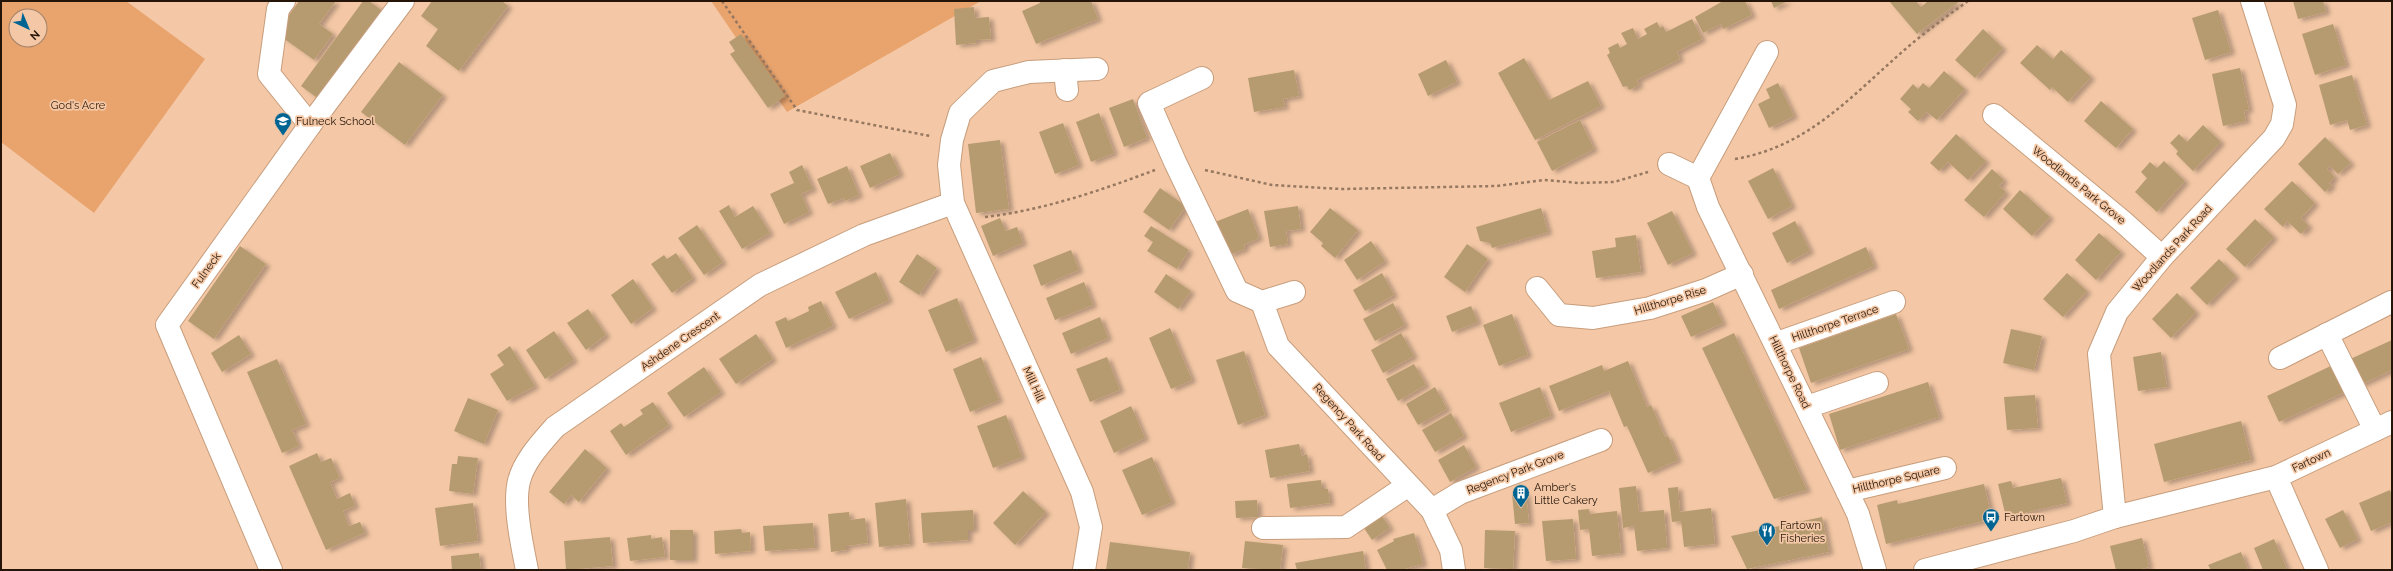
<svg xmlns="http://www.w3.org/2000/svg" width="2393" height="571" font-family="Raleway,sans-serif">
<defs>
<filter id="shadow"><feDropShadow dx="4.5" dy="2.5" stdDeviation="2" flood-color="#0004"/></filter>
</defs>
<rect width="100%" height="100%" fill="#f4c8a6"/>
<!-- green -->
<g fill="#e9a46e" fill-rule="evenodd">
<path d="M1 1H126L205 59 94 213 1 142ZM16 16H40V40H16Z"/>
<path d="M711 1H981L787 112Z"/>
</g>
<!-- building -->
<g fill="#b79b70" filter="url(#shadow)">
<path d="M299 1H336L319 24 333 34 314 60 276 33Z"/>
<path d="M363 1H369L384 12 320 100 301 86Z"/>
<path d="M432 1H502L508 6 459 71 426 46 438 29 421 16Z"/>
<path d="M1039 1H1091L1098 19 1036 44 1022 11 1040 3Z"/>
<path d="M1723 1H1745L1752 15 1723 29 1721 24 1703 33 1695 17Z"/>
<path d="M1771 1H1788L1774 8Z"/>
<path d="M1889 1H1916L1921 7 1928 1H1960L1917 34Z"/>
<path d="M2293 1H2323L2326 12 2298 19Z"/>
<path d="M974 7 975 18 989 17 991 39 976 40V43L956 45 954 9Z"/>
<path d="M2218 10 2231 52 2205 60 2192 18Z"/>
<path d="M1692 19 1702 39 1677 52 1680 59 1637 80 1639 85 1629 90 1627 86 1623 87 1607 55 1610 53 1608 48 1618 43 1620 48 1627 44 1621 33 1633 28 1638 39 1647 34 1644 29 1657 22 1660 28 1663 26 1666 32Z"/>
<path d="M2333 24 2346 65 2315 75 2302 34Z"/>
<path d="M1983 29 2003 48 1975 78 1955 60Z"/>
<path d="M741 34 785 96 768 108 730 54 735 51 729 42Z"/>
<path d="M2037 45 2053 59 2061 50 2091 77 2068 102 2052 87 2050 90 2020 63Z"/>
<path d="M1524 58 1549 100 1588 81 1601 106 1535 140 1498 73Z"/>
<path d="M1446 60 1457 82 1428 96 1418 74Z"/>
<path d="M399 62 443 95 405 145 361 112Z"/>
<path d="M2240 68 2249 110 2244 111 2246 121 2223 126 2212 74Z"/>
<path d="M1294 70 1299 96 1283 99 1285 107 1254 112 1248 78Z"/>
<path d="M1944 71 1965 89 1937 120 1927 112 1918 121 1908 112 1911 109 1900 99 1913 84 1918 89 1923 83 1929 88Z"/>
<path d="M2352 75 2367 125 2350 130 2347 120 2330 125 2319 85Z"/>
<path d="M1778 83 1794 116 1769 128 1758 104 1770 98 1766 89Z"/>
<path d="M1133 99 1147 138 1124 147 1109 108Z"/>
<path d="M2101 101 2133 129 2116 148 2084 121Z"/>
<path d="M1099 113 1114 153 1091 162 1076 122Z"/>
<path d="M1580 120 1594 149 1552 171 1537 142Z"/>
<path d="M1063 123 1079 165 1055 174 1039 132Z"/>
<path d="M2203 125 2221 142 2193 171 2176 154 2178 151 2170 143 2179 134 2187 142Z"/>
<path d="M1956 134 1986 161 1968 180 1948 162 1939 171 1930 163Z"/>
<path d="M2325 137 2351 163 2338 174 2330 166 2327 169 2335 177 2329 183 2332 185 2325 192 2298 164Z"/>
<path d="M1000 140 1009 209 976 213 968 144Z"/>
<path d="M890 153 900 174 870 188 860 166Z"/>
<path d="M2164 161 2185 181 2157 212 2135 192 2147 178 2141 172 2150 162 2157 168Z"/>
<path d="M802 165 813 189 801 194 809 212 784 224 770 194 794 183 789 172Z"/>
<path d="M847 166 859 195 845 201 844 198 828 204 817 179Z"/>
<path d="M1773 168 1792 206 1768 219 1748 181Z"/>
<path d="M1992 169 2004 180 1999 186 2006 192 1984 217 1964 200Z"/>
<path d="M2292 181 2315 203 2301 218 2309 226 2301 234 2287 221 2283 227 2264 209Z"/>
<path d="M1160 188 1186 206 1169 230 1143 212Z"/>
<path d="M2020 190 2050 217 2032 236 2003 209Z"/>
<path d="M729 205 735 217 753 206 770 233 742 249 719 211Z"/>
<path d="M1298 206 1301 229 1286 231 1288 244 1270 247 1264 211Z"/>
<path d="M1330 208 1358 230 1335 258 1321 246 1323 243 1310 232Z"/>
<path d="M1541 208 1548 232 1492 248 1490 243 1480 241 1476 227Z"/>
<path d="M1248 209 1259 238 1244 245 1245 249 1229 255 1215 222Z"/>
<path d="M1672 211 1693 253 1668 265 1647 223Z"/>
<path d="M1000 218 1006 231 1017 227 1023 243 993 256 981 226Z"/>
<path d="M2255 219 2274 237 2245 267 2226 249Z"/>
<path d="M1795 221 1810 251 1787 263 1772 233Z"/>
<path d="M697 225 723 262 704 275 678 238Z"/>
<path d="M1151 226 1189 250 1177 269 1147 251 1153 242 1144 236Z"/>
<path d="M2099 233 2121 252 2096 280 2075 260Z"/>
<path d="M1636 235 1641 272 1596 278 1592 251 1616 247 1615 238Z"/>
<path d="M1371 241 1385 261 1357 280 1344 260Z"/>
<path d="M1467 244 1488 259 1465 292 1444 277Z"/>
<path d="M240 246 266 264 214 339 188 321Z"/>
<path d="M1866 247 1874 266 1779 309 1771 290Z"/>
<path d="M1071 250 1079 270 1041 286 1033 265Z"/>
<path d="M676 253 693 278 672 293 651 264 664 255 667 259Z"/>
<path d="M917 254 937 268 919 295 899 282Z"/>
<path d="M2219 259 2236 276 2207 305 2190 288Z"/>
<path d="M876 272 889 300 849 319 835 292Z"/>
<path d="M1382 273 1394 295 1365 311 1353 290Z"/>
<path d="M2067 273 2087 291 2063 317 2043 299Z"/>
<path d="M1166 274 1191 291 1178 309 1154 292Z"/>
<path d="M633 279 653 308 631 324 611 295Z"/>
<path d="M1084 282 1093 305 1055 320 1046 298Z"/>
<path d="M2177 293 2196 312 2171 338 2152 319Z"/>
<path d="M957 298 974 340 946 352 928 310Z"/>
<path d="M821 301 833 326 786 348 775 322 786 317 788 321 809 311 808 307Z"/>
<path d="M1713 302 1723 323 1691 337 1681 316Z"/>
<path d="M1393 303 1405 325 1375 341 1363 319Z"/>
<path d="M1471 306 1478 322 1452 332 1446 316Z"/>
<path d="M588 309 606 335 586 350 567 323Z"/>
<path d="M1512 314 1528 355 1499 366 1483 325Z"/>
<path d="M1896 314 1909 349 1811 383 1799 348Z"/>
<path d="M1100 317 1108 338 1071 354 1062 333Z"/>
<path d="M1170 328 1192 380 1171 389 1149 338Z"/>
<path d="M2011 329 2042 336 2034 370 2003 363Z"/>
<path d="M554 331 574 360 545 379 526 350Z"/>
<path d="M1401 333 1414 356 1383 373 1371 350Z"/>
<path d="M1734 333 1807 490 1774 499 1702 348Z"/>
<path d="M756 334 773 359 736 384 719 359Z"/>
<path d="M239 335 251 354 222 372 211 353Z"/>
<path d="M2392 340V370L2360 385 2348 360Z"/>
<path d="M510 346 535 386 507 401 490 374 504 365 497 355Z"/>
<path d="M1244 351 1265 415 1238 425 1216 360Z"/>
<path d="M2161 352 2167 387 2138 391 2133 357Z"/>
<path d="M981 357 999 400 970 412 953 369Z"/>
<path d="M1107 357 1120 390 1090 402 1076 369Z"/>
<path d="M277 359 306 424 292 430 299 446 282 453 247 372Z"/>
<path d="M1628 361 1647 407 1651 405 1665 437 1668 436 1678 460 1648 473 1627 426 1624 427 1609 391 1559 411 1549 386 1602 365 1604 371Z"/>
<path d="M1414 364 1426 385 1398 401 1386 379Z"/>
<path d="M2335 364 2347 391 2279 422 2267 396Z"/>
<path d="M704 367 721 392 684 417 667 393Z"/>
<path d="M1928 382 1939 417 1840 450 1829 414Z"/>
<path d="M1435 387 1447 409 1418 425 1406 404Z"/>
<path d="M1540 387 1551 416 1511 432 1499 403Z"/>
<path d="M2035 395 2038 428 2007 430 2004 397Z"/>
<path d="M468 398 498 410 484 444 454 431Z"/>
<path d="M653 402 669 425 626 455 610 431 621 423 624 427 643 414 640 410Z"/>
<path d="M1131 406 1145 438 1114 453 1100 421Z"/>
<path d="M1451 413 1464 436 1435 452 1422 430Z"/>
<path d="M1006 415 1022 457 993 468 977 426Z"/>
<path d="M2241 421 2251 460 2164 482 2154 444Z"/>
<path d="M1299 444 1302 456 1307 454 1310 471 1270 478 1265 450Z"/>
<path d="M1464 445 1476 467 1450 482 1438 460Z"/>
<path d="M585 449 607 468 579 502 571 495 564 504 549 492Z"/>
<path d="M317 453 321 462 331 458 340 478 330 482 337 499 350 493 355 506 343 511 349 526 360 522 365 533 326 550 289 466Z"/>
<path d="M458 456 478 458 473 494 449 491 452 464H457Z"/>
<path d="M1152 457 1172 502 1142 515 1122 470Z"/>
<path d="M2061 478 2067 503 2006 517 1998 484 2011 481 2013 488Z"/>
<path d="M1321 480 1322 489H1328L1330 503 1290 508 1287 484Z"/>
<path d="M1984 484 1992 519 1886 544 1877 505 1897 500 1898 504Z"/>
<path d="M1636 486 1639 512 1664 510 1667 548 1637 551 1634 526 1623 528 1619 488Z"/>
<path d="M1678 487 1680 512 1711 508 1715 544 1684 547 1681 521 1672 522 1668 488Z"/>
<path d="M2390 490 2392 496V522L2371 531 2359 503Z"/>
<path d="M1023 491 1046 512 1015 545 993 523Z"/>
<path d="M1526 493 1529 523 1515 524 1512 494Z"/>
<path d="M906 499 910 544 879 547 875 503Z"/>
<path d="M1257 500 1258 517 1236 518 1235 501Z"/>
<path d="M473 503 478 541 440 546 435 508Z"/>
<path d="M1589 509 1590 514 1617 511 1621 553 1592 556 1589 529 1580 530 1578 510Z"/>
<path d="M973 510 974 530H968V540L923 543 921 513Z"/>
<path d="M2343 510 2358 539 2340 548 2325 519Z"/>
<path d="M849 512 850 520 865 518 868 543 846 546V550L831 552 828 514Z"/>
<path d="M1380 513 1390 528 1372 540 1362 525Z"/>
<path d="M1822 517 1829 552 1747 569 1731 536Z"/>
<path d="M1573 519 1576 559 1546 561 1542 521Z"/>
<path d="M813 523 815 548 765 551 763 526Z"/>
<path d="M741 529 742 533 750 532 751 551 715 554 714 531Z"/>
<rect x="670" y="530" width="23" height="30"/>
<path d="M1485 530 1515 531 1513 569 1484 568Z"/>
<path d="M1414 533 1423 564 1401 570H1387L1377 550 1394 541 1393 539Z"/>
<path d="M651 535V539L662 537 665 557 630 561 627 538Z"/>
<path d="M610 537 613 566 566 570 564 541Z"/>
<path d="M2142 538 2149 567 2137 570H2116L2110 546Z"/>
<path d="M2274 539 2287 569 2285 570H2263L2254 548Z"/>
<path d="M1245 541 1283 545 1280 570 1242 568Z"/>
<path d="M1110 542 1190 552 1188 570H1106Z"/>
<path d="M1363 551 1366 570H1297L1295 563Z"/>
<path d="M2241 552 2248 570H2211L2208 565Z"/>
<path d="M479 553 481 570H452L451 556Z"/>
</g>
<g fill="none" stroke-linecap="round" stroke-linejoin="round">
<!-- minor casing -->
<g stroke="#c79d7c" stroke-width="24">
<g id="minor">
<path d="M284 1 278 9 269 74 310 125"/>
<path d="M1767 52 1698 178 1708 207 1847 491 1858 514 1875 570"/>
<path d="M1065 70 1067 90"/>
<path d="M1202 78 1149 103 1175 162 1237 291 1262 302"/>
<path d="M1994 115 2122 221 2162 257"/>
<path d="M1669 164 1698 178"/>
<path d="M1537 288 1559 315 1593 318 1650 308 1706 290 1742 274"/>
<path d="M1294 292 1262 302 1278 346 1432 510 1451 550 1454 570"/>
<path d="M2327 334 2375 430"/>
<path d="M1777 343 1894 302"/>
<path d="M2280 358 2391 302"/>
<path d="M1807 407 1877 383"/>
<path d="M2276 477 2317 570"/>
<path d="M1847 491 1945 468"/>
<path d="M1432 510 1460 493 1601 440"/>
<path d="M2115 517 2099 354 2117 312 2162 257 2274 138 2282 124 2285 105 2252 1"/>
<path d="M1263 528 1346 527 1407 486"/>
<path d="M271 570 167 325 310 125 403 1"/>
<path d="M527 570C522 545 513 505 519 481 524 461 541 443 555 427L760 285 864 235 953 203"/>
<path d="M1084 570 1091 527 1082 492 953 203 949 165 952 140 960 113 993 81 1029 72 1097 69"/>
<path d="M1925 570 2074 531 2115 517 2276 477 2392 422"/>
</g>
</g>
<!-- path -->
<g stroke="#96775f" stroke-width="2.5" stroke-dasharray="3 3" stroke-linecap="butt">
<path d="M722 1 797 110 930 136"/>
<path d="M1735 159C1813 146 1857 89 1915 41 1932 27 1950 14 1968 1"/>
<path d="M1205 170 1272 185 1341 189 1497 186 1544 180 1579 183 1614 182 1648 172"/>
<path d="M985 217C1044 210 1099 191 1155 170"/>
</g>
<!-- minor -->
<use href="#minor" stroke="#fff" stroke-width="22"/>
</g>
<!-- icons -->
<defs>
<g id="school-pin" transform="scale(0.9)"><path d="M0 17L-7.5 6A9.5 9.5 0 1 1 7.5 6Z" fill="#006493" stroke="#f4c8a6"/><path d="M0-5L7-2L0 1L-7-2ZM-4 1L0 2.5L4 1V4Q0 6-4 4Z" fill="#fff"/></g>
<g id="building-pin" transform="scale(0.9)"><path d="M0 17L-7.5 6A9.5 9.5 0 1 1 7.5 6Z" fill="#006493" stroke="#f4c8a6"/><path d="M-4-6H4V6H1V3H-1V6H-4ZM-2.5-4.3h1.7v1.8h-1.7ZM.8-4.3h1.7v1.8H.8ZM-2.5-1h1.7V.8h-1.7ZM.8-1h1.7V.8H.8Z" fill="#fff"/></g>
<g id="bus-pin" transform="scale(0.9)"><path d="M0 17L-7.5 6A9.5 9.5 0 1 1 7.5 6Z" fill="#006493" stroke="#f4c8a6"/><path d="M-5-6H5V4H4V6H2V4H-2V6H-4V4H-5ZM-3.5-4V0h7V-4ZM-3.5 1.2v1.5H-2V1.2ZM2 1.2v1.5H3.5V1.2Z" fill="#fff"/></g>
<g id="restaurant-pin" transform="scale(0.9)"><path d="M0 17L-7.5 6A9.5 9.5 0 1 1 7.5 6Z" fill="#006493" stroke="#f4c8a6"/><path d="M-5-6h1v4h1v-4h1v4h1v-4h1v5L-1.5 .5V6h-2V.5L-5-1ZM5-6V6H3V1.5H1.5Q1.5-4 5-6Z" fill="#fff"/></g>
</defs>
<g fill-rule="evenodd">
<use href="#school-pin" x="283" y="121"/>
<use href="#building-pin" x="1521" y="493"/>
<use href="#bus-pin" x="1991" y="517"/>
<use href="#restaurant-pin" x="1767" y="531"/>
</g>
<g text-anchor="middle" stroke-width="3.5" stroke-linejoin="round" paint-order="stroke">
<!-- park labels -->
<g font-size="11" fill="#402208" stroke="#f4c8a6">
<text x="78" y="109">God's Acre</text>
</g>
<!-- poi labels -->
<g font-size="11" fill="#251509" stroke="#f4c8a6" text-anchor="start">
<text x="296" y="125">Fulneck School</text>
<text x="1534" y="491">Amber's<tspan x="1534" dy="13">Little Cakery</tspan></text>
<text x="2004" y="521">Fartown</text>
<text x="1780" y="529">Fartown<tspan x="1780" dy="13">Fisheries</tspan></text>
</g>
<!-- street labels -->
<g font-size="11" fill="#251509" stroke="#f4c8a6">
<text transform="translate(2079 185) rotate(39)" y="4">Woodlands Park Grove</text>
<text transform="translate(2172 248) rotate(-48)" y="4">Woodlands Park Road</text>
<text transform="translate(206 270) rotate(-54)" y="4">Fulneck</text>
<text transform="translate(1670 300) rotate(-17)" y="4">Hillthorpe Rise</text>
<text transform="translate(1835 323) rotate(-19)" y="4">Hillthorpe Terrace</text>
<text transform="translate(680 341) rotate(-35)" y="4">Ashdene Crescent</text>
<text transform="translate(1790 372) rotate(64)" y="4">Hillthorpe Road</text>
<text transform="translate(1034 384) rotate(66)" y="4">Mill Hill</text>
<text transform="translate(1349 422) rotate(48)" y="4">Regency Park Road</text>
<text transform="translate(2311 460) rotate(-25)" y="4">Fartown</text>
<text transform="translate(1515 472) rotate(-21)" y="4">Regency Park Grove</text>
<text transform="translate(1896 479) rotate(-13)" y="4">Hillthorpe Square</text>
</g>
</g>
<!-- border -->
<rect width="2393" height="571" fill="none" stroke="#251509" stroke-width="4"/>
<!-- north arrow -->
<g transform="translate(28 28) rotate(136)"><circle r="19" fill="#f4c8a6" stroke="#a18067"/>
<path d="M0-3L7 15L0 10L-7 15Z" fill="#006493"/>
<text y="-6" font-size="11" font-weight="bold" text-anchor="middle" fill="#251509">N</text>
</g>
</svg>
